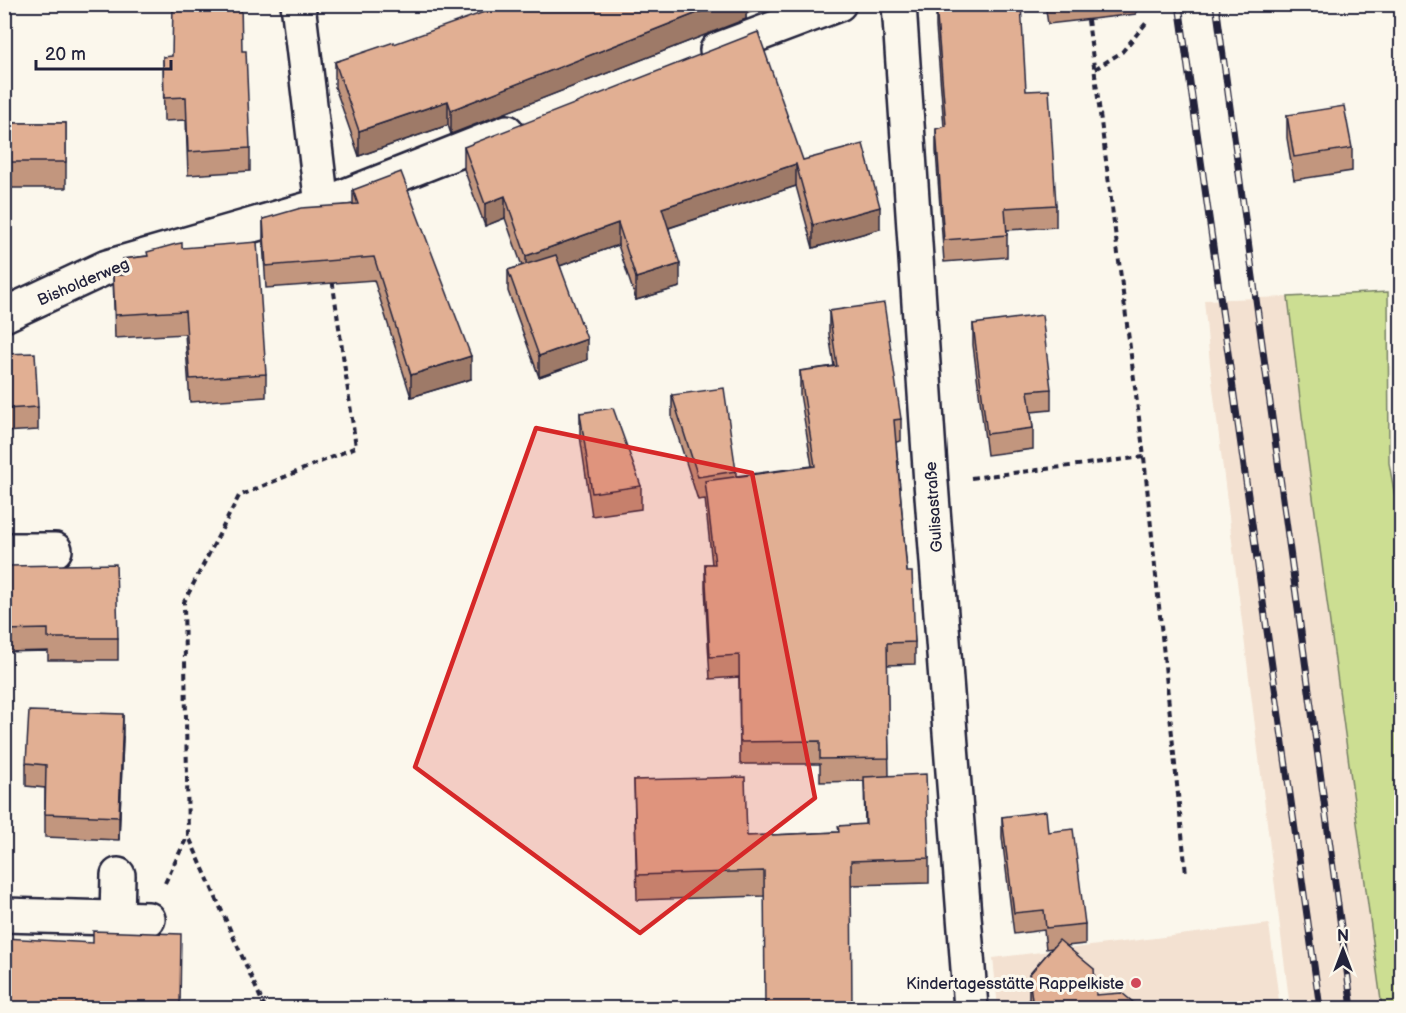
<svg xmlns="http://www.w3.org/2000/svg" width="1406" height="1013" font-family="'Balsamiq Sans',sans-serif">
<rect width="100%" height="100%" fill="#fbf7ec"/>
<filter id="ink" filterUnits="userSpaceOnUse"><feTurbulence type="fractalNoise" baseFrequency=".0167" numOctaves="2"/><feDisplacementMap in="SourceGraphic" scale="12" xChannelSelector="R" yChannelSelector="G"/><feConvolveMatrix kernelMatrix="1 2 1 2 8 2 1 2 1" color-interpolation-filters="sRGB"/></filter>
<g filter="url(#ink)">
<!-- built -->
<g fill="#f3e1d1">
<path d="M1288 297 1302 416 1382 1008H1290L1210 364 1204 300Z"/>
<path d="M1269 924 1280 1008H998L993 958Z"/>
</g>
<!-- grass -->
<path fill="#ccde92" stroke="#778066" stroke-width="1.5" d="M1388 292 1389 463 1402 536 1401 1008H1382L1302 416 1288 297Z"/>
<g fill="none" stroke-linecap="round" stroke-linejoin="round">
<!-- minor casing -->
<g stroke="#22223b" stroke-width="38">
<g id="minor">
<path d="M298 4 322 205"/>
<path d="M899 4 931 483 971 1008"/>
<path d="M717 50 839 4"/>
<path d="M4 315 107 267 322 205 507 132"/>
<path d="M4 550H55"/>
<path d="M4 915 148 919"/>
<path d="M117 918 118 875"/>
</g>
</g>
<!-- path -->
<g stroke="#22223b" stroke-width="4" stroke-dasharray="6 4.5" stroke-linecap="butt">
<path d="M1088 20 1144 457 1186 874"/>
<path d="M1095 69 1122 52 1147 22"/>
<path d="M971 478 1144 457"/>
<path d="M165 883 188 835"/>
<path d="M265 1008 188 835 184 602 239 496 356 447 332 278"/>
</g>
<!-- minor -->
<use href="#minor" stroke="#fbf7ec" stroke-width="33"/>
<!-- rail casing -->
<g stroke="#22223b" stroke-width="7">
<g id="rail">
<path d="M1179 4 1320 1008"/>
<path d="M1216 4 1352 1008"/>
</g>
</g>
<!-- rail -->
<use href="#rail" stroke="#fbf7ec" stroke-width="4.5" stroke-dasharray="14" stroke-linecap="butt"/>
</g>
<!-- wall -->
<g fill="#c2967e" stroke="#22223b" stroke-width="1.5">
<path d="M1045 4H1136V14L1048 24Z"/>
<path d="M936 5 1026 91 1056 205V227L1007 230V257L944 262 936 151V129L944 127 936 27Z"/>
<path d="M746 14V19L451 134 448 125 359 156 335 87V62L394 44Z"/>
<path d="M163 57 250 148V171L188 175 186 120 164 121Z"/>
<path d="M1287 115 1352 148V171L1294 180 1287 138Z"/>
<rect x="4" y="123" width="62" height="65"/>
<path d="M464 147 803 160 880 229 813 248 796 186 669 228 680 287 636 300 618 245 560 266 587 360 539 377 508 291V270L522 266 505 218 485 226 464 169Z"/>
<path d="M353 190 471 379 411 397 374 280 266 288 263 242V219L353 204Z"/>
<path d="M182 248 266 374V397L190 402 185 334 115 338 113 275H123V259L147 256Z"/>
<path d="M829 311 901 419V441L896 442 907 572 915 642V664L887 665 889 776 929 858V883L851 885 764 896 637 900 634 780 747 836 838 832 865 825 864 781 820 782V764H740L739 677 710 679 705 587V564H712L705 499 698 500 672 418V395L736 471V476L812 466 800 394V371L834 366 829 334Z"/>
<path d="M973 324 1051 389V410L1031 412 1033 428V449L987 455 973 345Z"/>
<path d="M4 354 38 407V430L4 432Z"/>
<path d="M580 413 641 486V509L592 516 580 436Z"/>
<path d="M4 557 8 566 118 638V660H48V651L4 652Z"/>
<path d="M123 737 119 840 45 837V788L26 786V763Z"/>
<path d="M1002 817 1048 832 1085 924V944L1066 946 1094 969 1029 1004V975L1052 948 1046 949 1044 930 1014 934 1002 837Z"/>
</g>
<!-- shaded-wall -->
<g fill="#9e7a67" stroke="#22223b" stroke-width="1.5">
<path d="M720 4H769L746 14V19L451 134V110Z"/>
<path d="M448 101V125L359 156V131Z"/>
<path d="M796 164V186L662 230V208Z"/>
<path d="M505 196V218L485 226V204Z"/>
<path d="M880 207V229L813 248V225Z"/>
<path d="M618 223V245L526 278V256Z"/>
<path d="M680 264V287L636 300V278Z"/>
<path d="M587 339V360L539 377V356Z"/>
<path d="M471 356V379L411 397V375Z"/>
<path d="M123 714V737L119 840V817Z"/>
</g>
<!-- building -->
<g fill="#e1af93" stroke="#22223b" stroke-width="1.5">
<path d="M173 4H241L242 51H246L250 148 188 152 186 97 164 98 163 57 172 56Z"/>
<path d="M507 4H720L451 110 448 101 359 131 335 62 394 42V44Z"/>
<path d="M1021 4 1026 91 1049 90 1056 205 1005 208 1007 235 944 240 936 129 946 126 936 5Z"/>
<path d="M758 32 803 160 863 144 880 207 813 225 796 164 662 208 680 264 636 278 618 223 526 256 505 196 485 204 464 147Z"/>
<path d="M1344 106 1352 148 1294 157 1287 115Z"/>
<rect x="4" y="123" width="62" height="39"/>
<path d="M401 172 471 356 411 375 374 257 266 266 263 219 301 208 358 204 353 190Z"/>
<path d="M257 242 266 374 190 379 185 311 115 315 113 275H124L123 259 148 256 147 252 176 244 182 243V248Z"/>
<path d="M556 255 587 339 539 356 508 270Z"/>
<path d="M884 303 901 419 894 420 907 572H912L915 642 887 643 889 758 820 759V741L740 742 739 655 710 657 705 564H715L705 481 815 466 800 371 837 366 829 311Z"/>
<path d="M1042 315 1051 389 1028 391 1033 428 987 434 973 324Z"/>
<path d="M35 353 38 407 4 409V354Z"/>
<path d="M724 388 736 471 698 477 672 395Z"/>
<path d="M613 408 641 486 592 493 580 413Z"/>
<path d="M4 557 8 558V566L116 564 118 638H48V629L4 630Z"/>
<path d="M29 711 123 714 119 817 45 814 46 765 26 763Z"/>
<path d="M926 774 929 858 851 861 852 1008H765L764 871 637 875 634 780 745 777 747 836 839 832 838 826 866 824 864 777Z"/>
<path d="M1046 811 1048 832 1073 829 1085 924 1046 928 1044 910 1014 913 1002 817Z"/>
<path d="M93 931 181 934 180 1008H4V938L93 943Z"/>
<path d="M1059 940 1094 969 1096 995 1122 993 1140 1008H1025L1032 1000 1029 975Z"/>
</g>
</g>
<!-- marked area -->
<path fill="#d62828" fill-opacity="0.2" stroke="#d62828" stroke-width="4.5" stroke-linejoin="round" d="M536 428 752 473 815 798 640 933 415 767Z"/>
<!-- markers -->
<circle fill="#d1495b" stroke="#fbf7ec" stroke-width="2" cx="1136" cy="983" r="6"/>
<g text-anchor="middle" stroke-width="6" stroke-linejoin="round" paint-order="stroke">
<!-- street labels -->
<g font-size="16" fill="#22223b" stroke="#fbf7ec">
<text transform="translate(83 281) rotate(-23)" y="6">Bisholderweg</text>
<text transform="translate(933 507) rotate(-94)" y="6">Gulisastraße</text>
</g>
<!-- poi labels -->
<g font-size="16" fill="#22223b" stroke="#fbf7ec" text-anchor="end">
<text x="1124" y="989">Kindertagesstätte Rappelkiste</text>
</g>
</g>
<!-- margin -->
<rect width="1406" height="1013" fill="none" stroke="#fbf7ec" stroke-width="24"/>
<rect x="12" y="12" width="1382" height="989" fill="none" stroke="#22223b" stroke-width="2" filter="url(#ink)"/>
<!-- north arrow -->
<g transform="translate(1343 950)" stroke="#fbf7ec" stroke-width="4.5" paint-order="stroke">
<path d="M0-4.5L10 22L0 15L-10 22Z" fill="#22223b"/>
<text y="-9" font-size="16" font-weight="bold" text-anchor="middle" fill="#22223b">N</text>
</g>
<!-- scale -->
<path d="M36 60v9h135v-9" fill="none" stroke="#22223b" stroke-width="3"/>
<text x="45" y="60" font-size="18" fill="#22223b" stroke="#fbf7ec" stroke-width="4.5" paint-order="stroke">20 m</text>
</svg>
